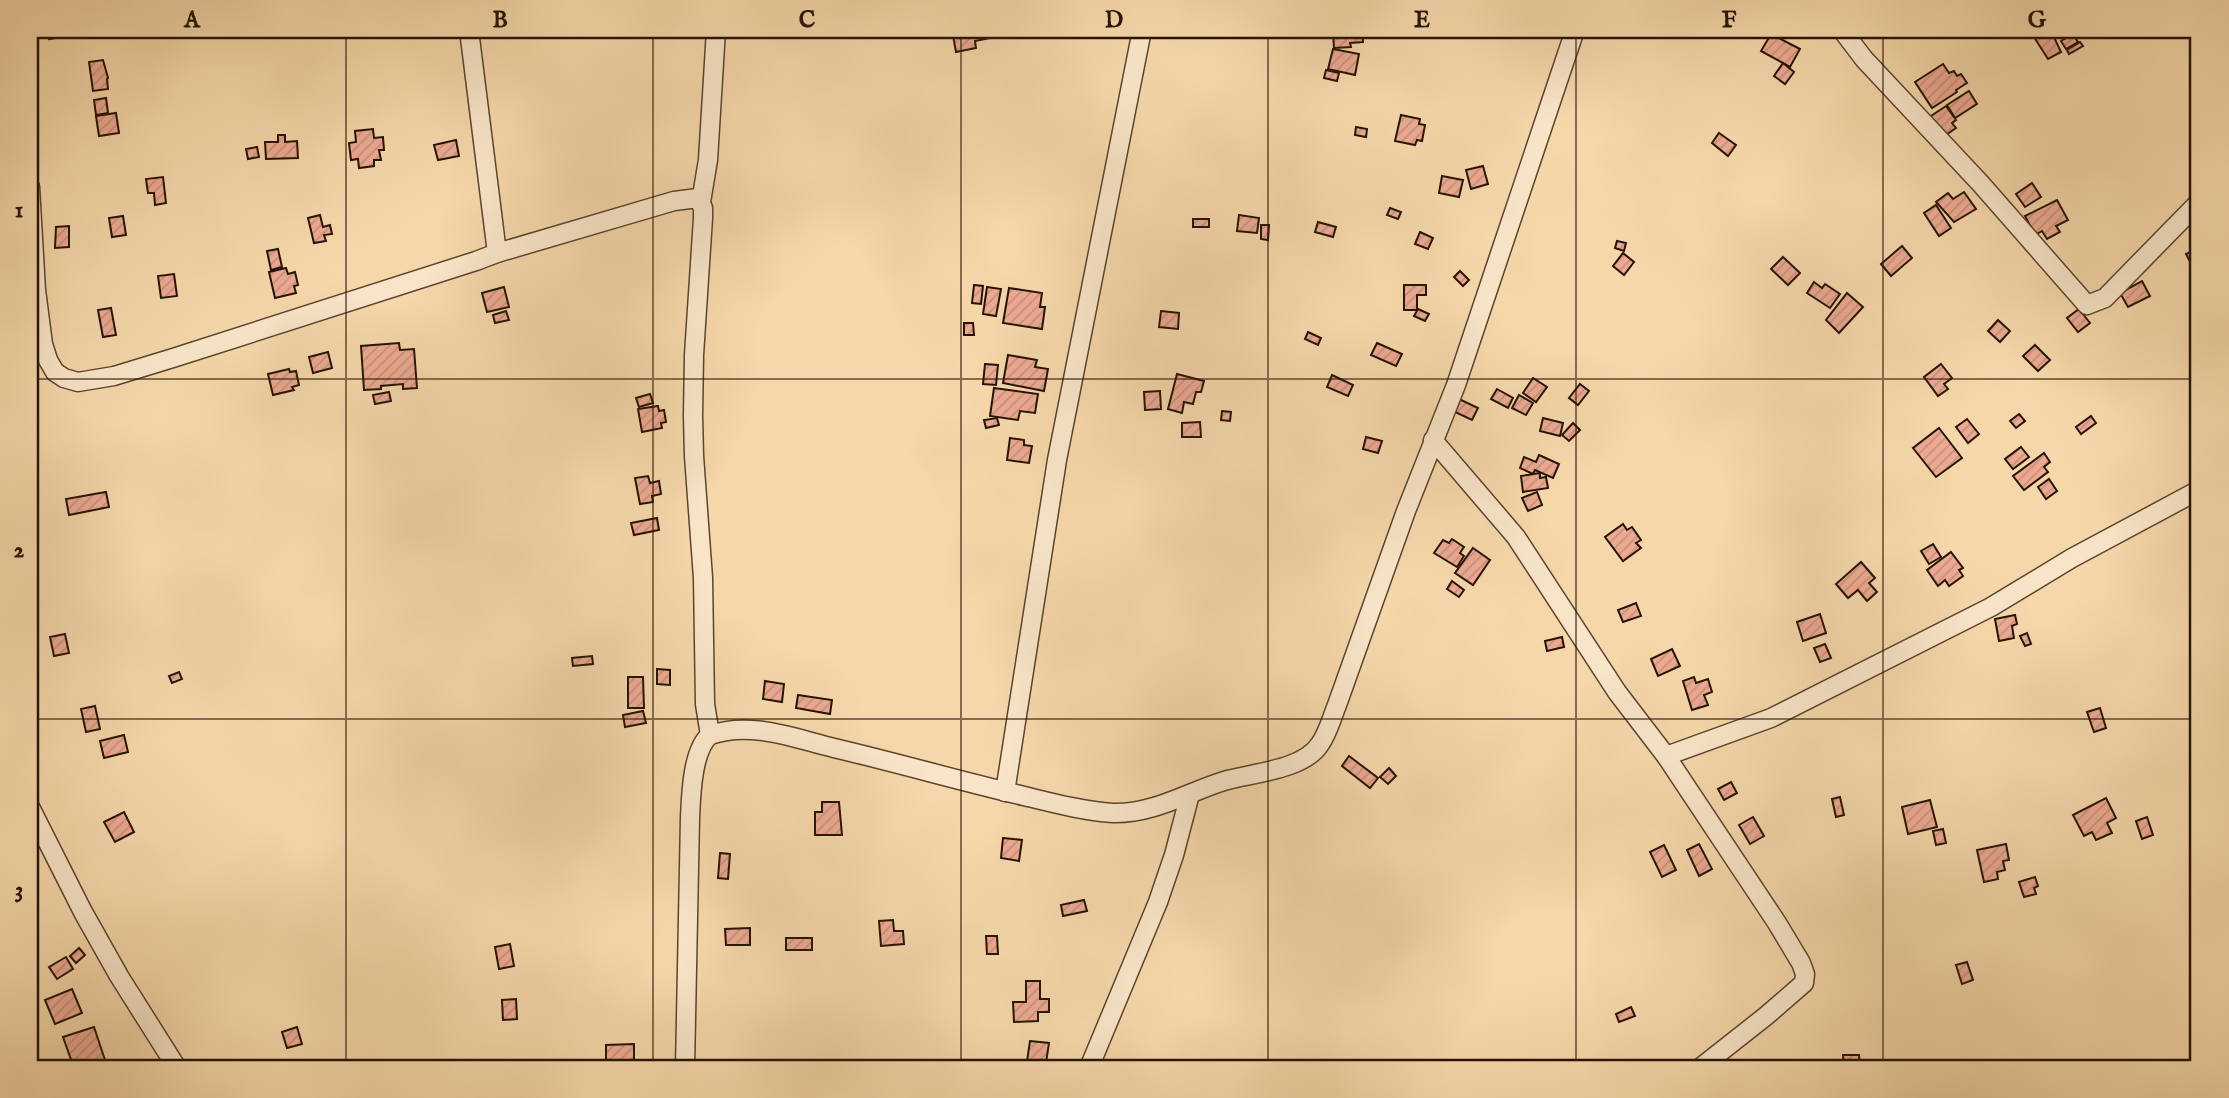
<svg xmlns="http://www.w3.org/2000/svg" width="2229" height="1098" font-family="'IM FELL English',serif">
<defs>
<pattern id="building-hatch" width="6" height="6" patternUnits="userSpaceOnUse" patternTransform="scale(1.75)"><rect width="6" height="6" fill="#ecaa92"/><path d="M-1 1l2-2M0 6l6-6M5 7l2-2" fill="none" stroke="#ca917c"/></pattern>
</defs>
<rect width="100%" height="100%" fill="#f5d7aa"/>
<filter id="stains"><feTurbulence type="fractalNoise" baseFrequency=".00286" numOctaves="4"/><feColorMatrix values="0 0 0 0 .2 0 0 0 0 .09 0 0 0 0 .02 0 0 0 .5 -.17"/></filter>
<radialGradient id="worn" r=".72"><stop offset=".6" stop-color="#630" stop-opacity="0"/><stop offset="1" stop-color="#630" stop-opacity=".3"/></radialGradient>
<!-- building -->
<g fill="url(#building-hatch)" stroke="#261304" stroke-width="2">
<path d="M47 30H75V35L49 39Z"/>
<path d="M868 30H882V36L867 35Z"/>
<path d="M952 30H988L990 38 975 41 976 48 956 52Z"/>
<path d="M1362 30 1363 42 1350 43 1351 47 1334 48 1333 33Z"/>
<path d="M2039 30H2047L2050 35 2052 33 2061 52 2048 59 2032 34Z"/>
<path d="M1771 34 1800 49 1790 67 1761 51Z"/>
<path d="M2073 34 2078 42 2066 49 2061 41Z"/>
<path d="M2080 42 2083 46 2069 54 2067 50Z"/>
<path d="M1333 49 1359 54 1355 75 1328 69Z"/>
<path d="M103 60 108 78 107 79 108 89 93 91 89 62Z"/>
<path d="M1783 63 1794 72 1785 84 1774 76Z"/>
<path d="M1943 64 1949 73 1954 71 1957 76 1961 74 1967 83 1956 90 1957 92 1932 108 1915 82Z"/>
<path d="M1326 70 1339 73 1337 81 1324 78Z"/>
<path d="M1969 91 1977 104 1955 118 1947 105Z"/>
<path d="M106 98 108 113 96 115 94 100Z"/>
<path d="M1946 106 1956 120 1952 123 1956 128 1943 137 1928 118Z"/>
<path d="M116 113 119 133 99 136 96 116Z"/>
<path d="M1401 115 1420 119 1419 124 1425 125 1422 141 1417 140 1415 145 1395 141Z"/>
<path d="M1356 127 1367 129 1366 137 1355 135Z"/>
<path d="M373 129 374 138 383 137 384 150H379L381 160H374V166L359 168 358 159 351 160 349 143 356 142 355 131Z"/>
<path d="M1719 133 1736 145 1728 156 1712 143Z"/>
<path d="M278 135H285V142L297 141 298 158 266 159 265 142H278Z"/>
<path d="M456 140 459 156 438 160 434 145Z"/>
<path d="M257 147 259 157 248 159 246 149Z"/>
<path d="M1483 166 1488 184 1471 189 1466 170Z"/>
<path d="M1442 176 1463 180 1459 197 1439 193Z"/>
<path d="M163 177 166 203 155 205 154 193H148L146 179Z"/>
<path d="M2032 183 2041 197 2025 207 2016 194Z"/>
<path d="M1964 192 1976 209 1954 222 1936 202 1948 193 1953 199Z"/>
<path d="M2057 200 2068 220 2056 226 2060 232 2047 239 2042 231 2035 235 2025 216Z"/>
<path d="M1936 205 1951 228 1939 236 1924 213Z"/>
<path d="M1390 208 1401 212 1398 219 1387 215Z"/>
<path d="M320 215 323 227 330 225 332 234 324 235 326 241 314 243 308 218Z"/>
<path d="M1239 215 1259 218 1257 233 1237 231Z"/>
<path d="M123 216 126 235 112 237 109 218Z"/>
<rect x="1193" y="219" width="16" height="8"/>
<path d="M1318 222 1336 227 1333 237 1315 232Z"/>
<path d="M1261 225H1269L1268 240 1261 239Z"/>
<path d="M69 226V247L55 248 56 227Z"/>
<path d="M1420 232 1433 238 1428 249 1415 244Z"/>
<path d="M1617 241 1626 243 1624 251 1615 248Z"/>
<path d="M1902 246 1912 258 1891 276 1881 264Z"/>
<path d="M2199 248V279L2186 254Z"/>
<path d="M278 249 282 267 271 270 267 251Z"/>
<path d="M1623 253 1634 262 1624 275 1613 266Z"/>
<path d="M1783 257 1800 273 1788 285 1771 269Z"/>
<path d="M286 268 288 274 295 272 298 285 294 286 296 293 275 298 269 272Z"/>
<path d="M1460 271 1469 280 1463 286 1454 277Z"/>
<path d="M174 274 177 296 161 298 158 276Z"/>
<path d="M2142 281 2150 296 2128 307 2120 293Z"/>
<path d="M1814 282 1822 288 1825 284 1840 294 1830 308 1807 293Z"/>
<path d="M974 285 983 286 981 304 972 303Z"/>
<path d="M1404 285H1426V295H1417V310H1404Z"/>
<path d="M504 287 509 307 487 312 482 293Z"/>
<path d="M987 287 1001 289 996 316 983 314Z"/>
<path d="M1009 288 1042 293 1040 307H1045L1042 329 1003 323Z"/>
<path d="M1847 293 1863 307 1839 333 1826 320Z"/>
<path d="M111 308 116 335 103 337 98 310Z"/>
<path d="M1418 309 1429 314 1425 321 1414 316Z"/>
<path d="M2079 309 2090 323 2078 332 2067 318Z"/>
<path d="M506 311 509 320 495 323 493 315Z"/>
<path d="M1161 311 1179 313 1178 329 1159 327Z"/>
<path d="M1998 320 2010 331 2000 342 1988 331Z"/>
<path d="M964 323H973L974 335H964Z"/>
<path d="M1308 332 1321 338 1318 345 1305 339Z"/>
<path d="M399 343 400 350 414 349 417 388 403 389V384L381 386V389L364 390 361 346Z"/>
<path d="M1377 343 1402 354 1396 366 1371 355Z"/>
<path d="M2035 345 2050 360 2038 371 2023 356Z"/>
<path d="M328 352 332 368 313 373 309 357Z"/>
<path d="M1008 355 1037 360 1035 367 1048 369 1044 391 1003 383Z"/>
<path d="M985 364 998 365 996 385 983 384Z"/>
<path d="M1941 364 1952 378 1944 384 1948 389 1938 396 1924 377Z"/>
<path d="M289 369 290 372 296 371 299 385 292 387 294 390 273 395 268 374Z"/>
<path d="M1177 374 1204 381 1201 392H1196L1193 404 1184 402 1182 413 1168 409Z"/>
<path d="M1332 375 1353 385 1348 396 1327 387Z"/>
<path d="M1533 378 1547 387 1536 402 1523 393Z"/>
<path d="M1580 384 1589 391 1578 405 1569 398Z"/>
<path d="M994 388 1038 394 1035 413 1020 411 1018 420 990 416Z"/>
<path d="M1497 389 1513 398 1508 408 1491 399Z"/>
<path d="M1160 391 1161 409 1145 410 1144 392Z"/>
<path d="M389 392 391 401 375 404 373 395Z"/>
<path d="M650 394 653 403 639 407 636 398Z"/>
<path d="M1519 395 1533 403 1526 415 1512 408Z"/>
<path d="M1459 399 1478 408 1472 420 1453 411Z"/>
<path d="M658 406 659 411 664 410 666 422 661 423 662 428 642 432 638 409Z"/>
<path d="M1222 411 1231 412 1230 421 1221 420Z"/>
<path d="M2019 414 2025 421 2016 428 2010 421Z"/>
<path d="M2091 416 2096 423 2081 434 2076 427Z"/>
<path d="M997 418 999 425 986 428 984 420Z"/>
<path d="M1543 418 1563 423 1560 436 1540 431Z"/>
<path d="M1967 419 1979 434 1968 443 1956 427Z"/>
<path d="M1200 422 1201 437H1182V423Z"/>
<path d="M1573 423 1580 430 1569 441 1562 435Z"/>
<path d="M1939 428 1962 458 1936 477 1913 448Z"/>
<path d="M1366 437 1382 441 1378 453 1363 449Z"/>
<path d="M1010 438 1024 440V445L1032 446 1029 463 1007 460Z"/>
<path d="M2021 447 2029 457 2013 469 2005 459Z"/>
<path d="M2044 453 2050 462 2044 467 2048 472 2024 490 2013 476Z"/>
<path d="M1539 455 1559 464 1553 478 1535 470 1533 474 1520 468 1524 457 1536 462Z"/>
<path d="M1540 473V478L1546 477 1548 488 1523 492 1521 476Z"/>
<path d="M648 476 650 483 659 481 661 494 652 496 653 502 640 504 635 478Z"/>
<path d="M2049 479 2057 491 2046 499 2038 487Z"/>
<path d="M106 492 109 507 69 515 66 499Z"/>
<path d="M1537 492 1542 505 1528 511 1522 498Z"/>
<path d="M657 518 659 530 634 535 631 523Z"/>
<path d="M1623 524 1627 530 1632 527 1641 540 1636 543 1641 548 1623 561 1605 537Z"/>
<path d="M1452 539 1464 547 1460 553 1464 556 1457 567 1434 553 1443 540 1449 543Z"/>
<path d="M1933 544 1941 557 1929 564 1921 551Z"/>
<path d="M1473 548 1490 560 1473 585 1455 573Z"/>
<path d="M1951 552 1963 568 1959 570 1963 576 1949 586 1945 580 1938 586 1927 570Z"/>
<path d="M1861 562 1875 578 1869 583 1877 592 1867 601 1858 590 1848 598 1836 584Z"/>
<path d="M1452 581 1464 590 1459 597 1447 589Z"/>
<path d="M1636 603 1641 616 1623 622 1618 610Z"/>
<path d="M1820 614 1826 633 1803 641 1797 622Z"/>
<path d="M2015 615 2017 624 2012 626 2014 638 1999 641 1995 619Z"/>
<path d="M2027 633 2031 644 2025 646 2020 636Z"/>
<path d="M65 634 69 653 54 656 50 637Z"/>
<path d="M1562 637 1564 647 1547 651 1545 641Z"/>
<path d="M1825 644 1831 658 1820 662 1814 648Z"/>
<path d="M1672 649 1680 666 1658 676 1651 659Z"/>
<path d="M592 656 593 664 573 666 572 658Z"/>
<path d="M657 669 670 670V685L657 684Z"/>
<path d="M179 672 182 679 172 683 169 676Z"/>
<path d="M628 677H643L644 708H628Z"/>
<path d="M1694 677 1696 683 1708 679 1712 692 1704 695 1708 705 1692 710 1683 681Z"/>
<path d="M765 681 784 684 782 702 763 699Z"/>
<path d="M798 695 832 700 830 714 796 708Z"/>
<path d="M95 706 100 729 86 732 81 709Z"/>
<path d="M2100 708 2106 728 2094 732 2087 712Z"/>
<path d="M643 711 646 723 625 727 623 715Z"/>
<path d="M124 735 128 752 104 758 100 741Z"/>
<path d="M1349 756 1378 778 1370 788 1342 766Z"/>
<path d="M1389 768 1396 776 1388 784 1380 777Z"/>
<path d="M1731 782 1737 793 1724 800 1718 789Z"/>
<path d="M1840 797 1844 815 1836 817 1832 799Z"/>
<path d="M2106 798 2116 818 2107 823 2112 833 2096 840 2092 832 2084 836 2073 815Z"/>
<path d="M1930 800 1937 827 1908 834 1902 807Z"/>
<path d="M822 802H839L842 835H815V812H822Z"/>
<path d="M124 812 134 832 115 842 104 822Z"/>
<path d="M1753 817 1764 836 1750 844 1739 825Z"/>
<path d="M2147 817 2153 835 2142 839 2136 821Z"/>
<path d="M1943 829 1946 843 1936 845 1933 831Z"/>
<path d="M1003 838 1022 840 1019 861 1001 858Z"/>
<path d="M1699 844 1712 869 1699 876 1687 850Z"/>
<path d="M2006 844 2009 860 2003 861 2005 870 1997 872 1998 879 1984 882 1977 850Z"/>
<path d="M1664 845 1676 870 1662 877 1650 852Z"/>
<path d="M720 853 730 854 728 879 718 878Z"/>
<path d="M2035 877 2038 886 2034 888 2036 894 2024 897 2019 882Z"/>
<path d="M1084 900 1087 911 1063 916 1061 905Z"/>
<path d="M893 920 894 931H903L904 944 881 946 879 921Z"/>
<path d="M750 928V945H726L725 929Z"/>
<path d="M986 936H997L998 954H987Z"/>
<rect x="786" y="938" width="26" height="12"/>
<path d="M510 944 514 966 499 969 495 947Z"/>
<path d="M79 948 85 955 76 963 70 956Z"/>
<path d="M66 957 73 969 57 979 49 967Z"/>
<path d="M1967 962 1973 980 1962 984 1956 965Z"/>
<path d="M1026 981H1040V999H1049V1012H1038V1021L1014 1022 1013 1002H1026Z"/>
<path d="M72 989 82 1013 55 1024 45 1000Z"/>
<path d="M516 999 517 1019 503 1020 502 1000Z"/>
<path d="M1631 1007 1635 1016 1619 1022 1616 1014Z"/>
<path d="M94 1027 105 1060 80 1068H74L63 1037Z"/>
<path d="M297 1027 302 1044 287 1048 282 1032Z"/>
<path d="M1030 1041 1049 1043 1046 1063 1027 1061Z"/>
<path d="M634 1044V1060L606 1061V1045Z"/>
<path d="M1843 1055H1859L1860 1066 1844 1067Z"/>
</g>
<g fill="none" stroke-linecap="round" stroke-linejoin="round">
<!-- street casing -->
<g stroke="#5a442e" stroke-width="21">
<g id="street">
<path d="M1842 30 1864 59 1981 184 2087 305 2105 298 2199 202"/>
<path d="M30 187 36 290 43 344 48 360 55 372 64 378 78 382 114 376 173 358 476 261 497 253 469 30"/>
<path d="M701 202 708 160 716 30"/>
<path d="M497 253 674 201 698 198 703 208V218L694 355 693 416 694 456 703 578 705 704 710 735"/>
<path d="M1433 440 1516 537 1617 692 1666 756 1777 923 1801 963 1805 974 1804 983 1766 1016 1700 1068"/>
<path d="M1666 756 1771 718 1991 607 2072 558 2199 490"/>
<path d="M1005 792 1057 460 1142 30"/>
<path d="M30 807 83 912 119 976 177 1068"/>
<path d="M685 1068 690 818C691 796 692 750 710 735 751 721 793 738 834 748 898 763 960 781 1024 796 1053 803 1083 811 1113 813 1153 814 1186 793 1224 781 1251 773 1304 770 1320 744 1328 733 1332 717 1337 705L1406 511 1456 385 1575 30"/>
<path d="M1089 1068 1158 902 1174 855 1190 794"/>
</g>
</g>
<!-- street -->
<use href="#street" stroke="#f8e5c8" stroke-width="18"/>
</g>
<!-- grid -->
<path fill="none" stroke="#261304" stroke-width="2" stroke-opacity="0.55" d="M346 30V1068M653 30V1068M961 30V1068M1268 30V1068M1576 30V1068M1883 30V1068M30 379H2199M30 719H2199"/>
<!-- margin -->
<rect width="2229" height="1098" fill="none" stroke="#f5d7aa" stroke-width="77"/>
<rect x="38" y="38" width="2152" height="1022" fill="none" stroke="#261304" stroke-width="2.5"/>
<g font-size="23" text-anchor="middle" font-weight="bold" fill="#261304">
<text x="192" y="27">A</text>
<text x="500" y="27">B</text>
<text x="807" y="27">C</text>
<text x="1114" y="27">D</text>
<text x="1422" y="27">E</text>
<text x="1729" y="27">F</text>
<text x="2037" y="27">G</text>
<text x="19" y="217">1</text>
<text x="19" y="557">2</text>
<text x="19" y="897">3</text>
</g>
<rect width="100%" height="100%" filter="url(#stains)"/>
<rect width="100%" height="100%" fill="url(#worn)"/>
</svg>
